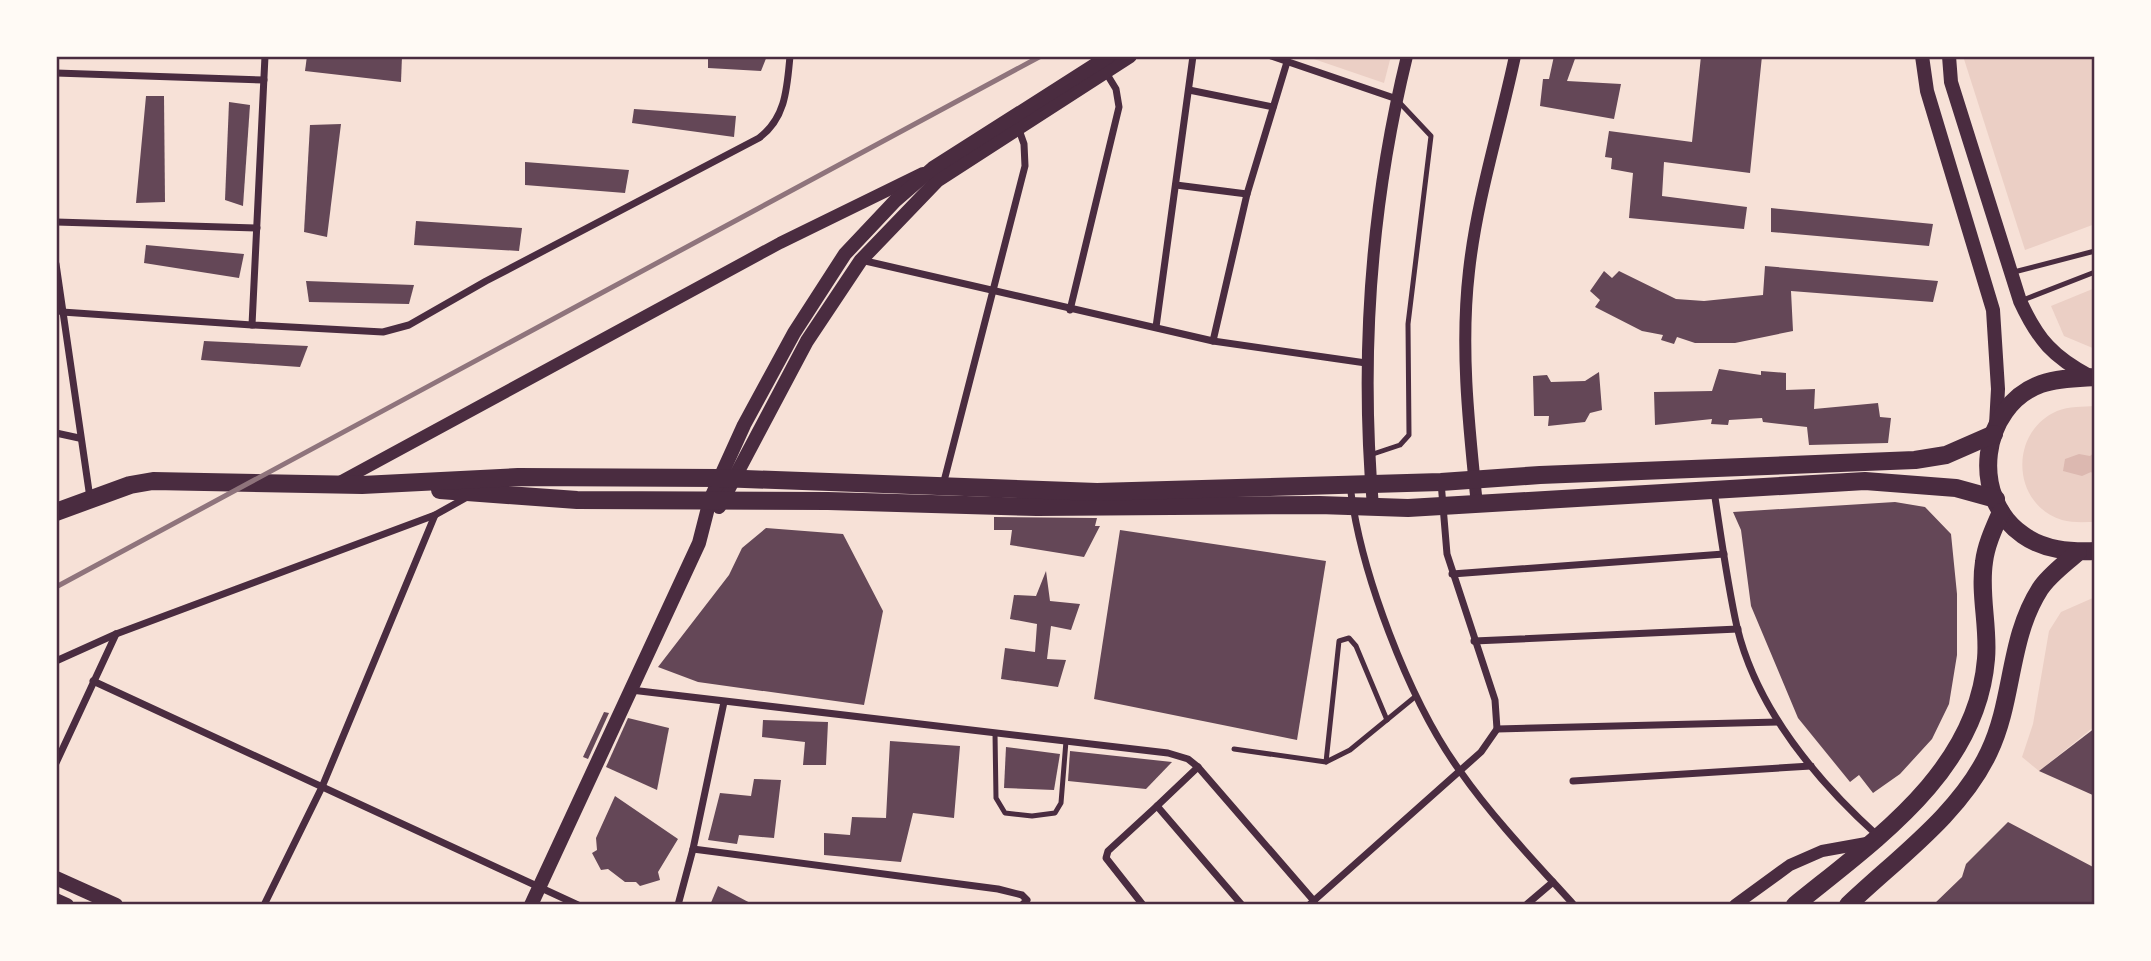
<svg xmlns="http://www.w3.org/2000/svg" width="2151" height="961" font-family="'Alegreya Sans',sans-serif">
<rect width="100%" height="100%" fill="#f7e1d7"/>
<!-- green -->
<g fill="#ebcfc5">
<path d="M1305 56H1391L1384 83Z"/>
<path d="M1963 56H2095V224L2025 250Z"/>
<path d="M2095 288V349L2064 336 2051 306Z"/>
<path d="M2095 406V522C2085 522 2072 523 2062 520 2011 504 2009 432 2057 411 2069 406 2083 407 2095 406Z"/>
<path d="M2095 597V726L2039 771 2022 757 2033 724 2049 631 2061 612Z"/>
</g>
<!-- water -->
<path fill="#dcb8b0" d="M2095 452V475L2091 472 2082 476 2063 471 2065 459 2079 454 2090 456Z"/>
<!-- building -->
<g fill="#644757">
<path d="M307 56H402L401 82 305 71Z"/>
<path d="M708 56H767L761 71 708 68Z"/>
<path d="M1554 56H1576L1567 81 1621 84 1614 119 1540 106 1543 79H1549Z"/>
<path d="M1701 56H1762L1750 173 1664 162 1662 196 1747 207 1744 229 1629 218 1633 173 1611 169 1612 158 1605 157 1609 131 1692 142Z"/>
<path d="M146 96H164L165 202 136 203Z"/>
<path d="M229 102 250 105 243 206 225 200Z"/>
<path d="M634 109 736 116 734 137 632 123Z"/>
<path d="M341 124 327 237 304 232 310 125Z"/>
<path d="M525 162 629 170 625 193 525 185Z"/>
<path d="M1771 208 1933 224 1929 246 1771 232Z"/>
<path d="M416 221 522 228 519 251 414 245Z"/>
<path d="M146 245 244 254 239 278 144 263Z"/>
<path d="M1765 266 1938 281 1933 302 1791 291 1793 331 1735 343H1695L1677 337 1674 344 1661 340 1663 335 1642 331 1595 307 1600 300 1590 291 1604 271 1612 278 1619 271 1676 299 1704 301 1763 295Z"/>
<path d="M306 281 414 285 409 304 309 302Z"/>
<path d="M204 341 308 346 300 367 201 360Z"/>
<path d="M1719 369 1761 375V371L1786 373V390L1815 389 1814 409 1878 403 1880 417 1891 418 1888 443 1809 445 1807 427 1763 422 1762 418 1729 420 1728 425 1711 424 1712 419 1655 425 1654 392 1712 391Z"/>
<path d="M1599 372 1602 410 1590 413 1585 422 1548 426 1549 416H1534L1533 376 1547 375 1551 382 1585 381Z"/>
<path d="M1895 502 1925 507 1951 534 1957 594V655L1949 704 1932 739 1900 774 1873 793 1859 775 1850 782 1798 718 1751 606 1741 530 1733 512Z"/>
<path d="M994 517 1095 518H1097L1095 526H1100L1084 557 1010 545 1012 530H994Z"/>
<path d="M766 528 843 534 883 611 864 705 698 682 658 667 729 575 742 548Z"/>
<path d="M1120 530 1326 561 1297 740 1094 699Z"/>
<path d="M1046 571 1050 601 1080 604 1071 630 1051 626 1047 659 1066 660 1058 687 1001 679 1005 648 1035 652 1037 624 1010 619 1014 595 1036 596Z"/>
<path d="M604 712 609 713 588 759 583 757Z"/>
<path d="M628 718 669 728 657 790 606 767Z"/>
<path d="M763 720 828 722 826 765H803L805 742 762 737Z"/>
<path d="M2095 728V796L2039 771Z"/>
<path d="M890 741 960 746 954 818 913 813 901 862 824 855V833L850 835 852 817 886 818Z"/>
<path d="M1006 747 1060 754 1054 790 1004 788Z"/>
<path d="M1070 751 1172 762 1146 789 1068 781Z"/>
<path d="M754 779 781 780 774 838 739 835 737 844 708 840 720 793 751 796Z"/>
<path d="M615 796 678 839 658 872 660 880 640 886 636 882H625L608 869 601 870 592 853 597 850 596 838Z"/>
<path d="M2008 822 2095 868V905H1933L1962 877 1966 864Z"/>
<path d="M718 886 754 905H710Z"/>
</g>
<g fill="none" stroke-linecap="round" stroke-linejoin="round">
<!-- service -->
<g stroke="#4a2c40" stroke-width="5">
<path d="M2014 272 2095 251"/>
<path d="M2023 300 2095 272"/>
<path d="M1370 455 1400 445 1409 435 1408 324 1431 136 1399 102"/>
<path d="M995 733 996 798 1005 813 1032 816 1055 813 1061 803 1066 741"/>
<path d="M1234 749 1326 762 1350 750 1416 696"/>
<path d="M1326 762 1339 641 1349 638 1356 646 1387 720"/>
</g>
<!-- minor -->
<g stroke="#4a2c40" stroke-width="7">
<path d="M265 56 252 325 383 332 409 325 486 281 759 138C786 118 787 88 790 56"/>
<path d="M1271 56 1397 99"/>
<path d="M56 73 264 80"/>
<path d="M1189 90 1273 107"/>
<path d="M1176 185 1247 194"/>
<path d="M56 222 257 228"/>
<path d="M861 260 1213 341 1366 363"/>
<path d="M56 264 90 498"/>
<path d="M1070 310 1119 107 1116 89 1105 71"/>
<path d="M62 312 252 325"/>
<path d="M1156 327 1193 56"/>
<path d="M1213 341 1247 194 1287 62"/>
<path d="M56 433 79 438"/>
<path d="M1350 484C1359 569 1409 701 1460 771 1493 818 1535 862 1574 905"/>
<path d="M943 485 1025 166 1024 144 1018 127"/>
<path d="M1714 491C1721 536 1727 582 1737 627 1757 710 1816 780 1878 836"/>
<path d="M1452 574 1724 554"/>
<path d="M1474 641 1738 629"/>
<path d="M56 661 116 634 435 515"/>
<path d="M93 681 578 905"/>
<path d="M631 690 1168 753 1188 759 1198 767 1314 901"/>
<path d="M724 702 693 849 998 889 1022 895 1027 900 1022 905"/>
<path d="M1497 729 1778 722"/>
<path d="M56 763 116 634"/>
<path d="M1198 767 1157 806 1242 905"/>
<path d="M1573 781 1811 766"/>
<path d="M264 905 322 787 435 515 469 496"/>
<path d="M678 905 693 849"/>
<path d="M1143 905 1106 858 1108 851 1157 806"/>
<path d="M1309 905 1481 752 1497 729 1495 700 1447 554 1441 482"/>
<path d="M1526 905 1553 882"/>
</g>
<!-- tertiary -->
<g stroke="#4a2c40" stroke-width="12">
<path d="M336 484 780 243 923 173"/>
<path d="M1477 505C1469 427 1460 349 1469 271 1477 198 1500 127 1515 56"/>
<path d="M1373 507C1360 356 1371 203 1407 56"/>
<path d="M1735 905 1790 865 1822 851 1872 842"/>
</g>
<!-- secondary -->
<g stroke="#4a2c40" stroke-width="14">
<path d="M1922 56 1927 91 1993 310 1998 389 1996 425"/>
<path d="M1949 56 1951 82 2020 301C2038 340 2053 357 2091 377"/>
<path d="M719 507 807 341 861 260 938 180 1130 56"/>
<path d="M56 878 116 905"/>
<path d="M56 900 67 905"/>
<path d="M531 905 699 543 710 500 744 425 794 333 845 254 895 201 933 168 1109 56"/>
</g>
<!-- primary -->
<g stroke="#4a2c40" stroke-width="18">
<path d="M2095 377C2077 378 2058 378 2041 384 1980 406 1969 498 2023 535 2044 550 2069 552 2095 551"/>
<path d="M440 490 577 500 828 501 1037 507 1319 505 1408 508 1865 481 1956 488 1996 499"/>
<path d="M56 512 130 485 153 481 362 485 518 477 719 478 1097 492 1441 482 1540 475 1915 460 1946 455 1994 434"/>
<path d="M1795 905C1875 840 1977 771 1986 659 1989 627 1979 594 1984 562 1986 545 1994 528 2001 512"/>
<path d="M1848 905C1896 859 1960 814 1989 752 2014 700 2008 639 2040 589 2049 575 2066 563 2078 552"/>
</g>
<!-- rail -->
<path stroke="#8f747c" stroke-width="5" d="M56 587 1041 56"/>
</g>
<!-- border -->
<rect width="2151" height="961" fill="none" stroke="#fffaf5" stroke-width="116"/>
<rect x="58" y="58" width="2035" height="845" fill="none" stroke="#4a2c40" stroke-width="2.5"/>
</svg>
